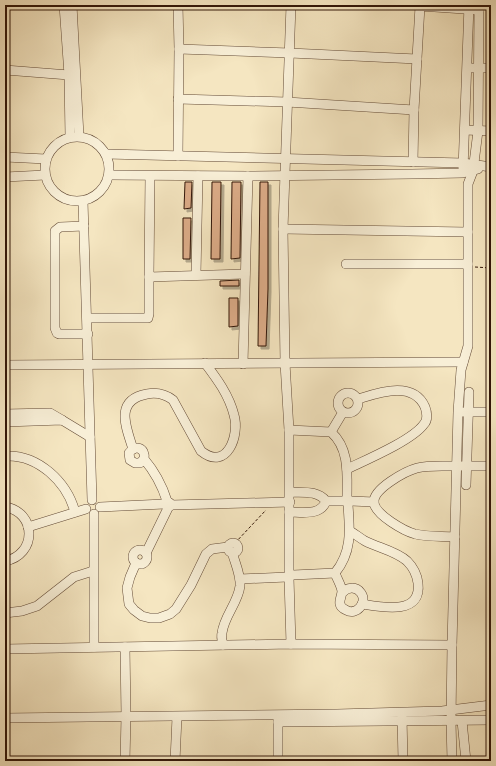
<svg xmlns="http://www.w3.org/2000/svg" width="496" height="766" font-family="Cardo,serif">
<defs>
<filter id="shadow"><feDropShadow dx="3" dy="3" stdDeviation="0" flood-color="#0004"/></filter>
</defs>
<rect width="100%" height="100%" fill="#f5e6c1"/>
<filter id="stains"><feTurbulence type="fractalNoise" baseFrequency=".005" numOctaves="4"/><feColorMatrix values="0 0 0 0 .2 0 0 0 0 .09 0 0 0 0 .02 0 0 0 .5 -.17"/></filter>
<radialGradient id="worn" r=".72"><stop offset=".6" stop-color="#630" stop-opacity="0"/><stop offset="1" stop-color="#630" stop-opacity=".3"/></radialGradient>
<!-- building -->
<g fill="#dcac88" stroke="#321608" filter="url(#shadow)">
<path d="M185 182H192L191 208 184 209Z"/>
<path d="M212 182H221L220 259H211Z"/>
<path d="M232 182H241L240 258 231 259Z"/>
<path d="M260 182H268V289L266 346H258Z"/>
<path d="M183 218H191L190 259H183Z"/>
<path d="M239 280V286H220V281Z"/>
<path d="M229 298H238V326L229 327Z"/>
</g>
<g fill="none" stroke-linecap="round" stroke-linejoin="round">
<!-- minor casing -->
<g stroke="#634a36" stroke-width="10">
<g id="minor">
<path d="M64 5 69 75 70 137"/>
<path d="M72 5 79 136"/>
<path d="M178 5 179 49 178 156"/>
<path d="M179 49 290 53 417 59"/>
<path d="M472 68H491"/>
<path d="M5 70 69 75"/>
<path d="M178 99 287 102 414 110"/>
<path d="M465 130 491 131"/>
<circle cx="77" cy="169" r="32"/>
<path d="M106 154 463 163 491 167"/>
<path d="M5 157 46 159"/>
<path d="M413 162 414 110 420 6 479 10"/>
<path d="M463 169 469 5"/>
<path d="M109 175 248 176 412 174 463 173 478 169"/>
<path d="M150 176 149 277 245 274"/>
<path d="M5 177 45 175"/>
<path d="M83 201 92 500"/>
<path d="M84 226 60 227 55 231V328L57 333 59 334H88"/>
<path d="M283 229 468 232"/>
<path d="M346 264H468"/>
<path d="M196 275 198 176"/>
<path d="M87 318H148L149 314V277"/>
<path d="M243 364 248 176"/>
<path d="M5 365 463 362"/>
<circle cx="348" cy="403" r="10"/>
<path d="M462 412H491"/>
<path d="M5 414 50 413 62 420"/>
<path d="M5 422 62 420 90 437"/>
<path d="M289 430 331 432C350 449 347 475 347 498"/>
<path d="M331 432 343 412"/>
<path d="M133 449C126 427 114 400 147 394 157 392 165 394 173 400L201 451C227 472 240 435 234 415 229 395 217 379 205 363"/>
<path d="M5 456C38 454 67 482 75 512"/>
<path d="M144 459 140 463H135L130 460 129 453C135 444 146 448 144 459 155 472 162 485 167 501"/>
<path d="M347 469C366 460 413 440 424 424 428 420 427 412 425 407 413 380 378 393 358 399"/>
<path d="M466 485 469 392"/>
<path d="M290 492C303 493 317 490 326 501H343"/>
<path d="M351 501 374 502"/>
<path d="M171 505 290 502"/>
<path d="M5 507C37 512 37 555 5 561"/>
<path d="M100 507 164 504"/>
<path d="M289 512C302 512 321 516 326 501"/>
<path d="M94 514V647"/>
<path d="M28 527 86 509"/>
<path d="M350 531C355 534 360 538 365 541 379 548 396 551 407 561 413 567 417 575 418 583 422 616 381 607 362 604"/>
<path d="M455 537C442 536 428 537 415 534 404 531 376 515 374 503 372 489 406 471 417 468 425 466 434 466 442 466 458 466 475 466 491 466"/>
<circle cx="233" cy="548" r="5"/>
<circle cx="140" cy="557" r="7"/>
<path d="M146 553 168 508 170 506V503L168 502"/>
<path d="M136 563 130 577 127 588 129 604 134 610 142 616 150 618H159L170 614 176 609 191 585 206 554 212 549 228 547"/>
<path d="M289 571V430L285 363 283 229 291 5"/>
<path d="M335 573C337 579 341 585 342 591 342 598 335 605 346 610 356 616 368 603 361 593 356 586 347 587 342 593"/>
<path d="M293 575 335 573C352 552 350 531 348 505"/>
<path d="M289 578 291 644"/>
<path d="M240 579 287 577"/>
<path d="M5 613 22 611 37 606 74 577 93 571"/>
<path d="M223 645C222 641 221 636 222 633 224 616 238 603 240 586 241 575 235 563 232 552"/>
<path d="M125 647 126 716 125 761"/>
<path d="M5 649 291 644 452 645"/>
<path d="M402 717 403 761"/>
<path d="M5 718 337 714 442 711 491 705"/>
<path d="M462 721 466 761"/>
<path d="M278 722 491 720"/>
<path d="M175 761 177 717"/>
<path d="M278 761V716"/>
<path d="M452 761 451 721 452 645 458 412 461 370 468 346V184L473 171 478 131 479 5"/>
</g>
</g>
<!-- path -->
<g stroke="#321608" stroke-width="1" stroke-dasharray="3 2" stroke-linecap="butt">
<path d="M475 267 491 268"/>
<path d="M235 543 266 510"/>
</g>
<!-- minor -->
<use href="#minor" stroke="#f8efd7" stroke-width="9"/>
</g>
<!-- margin -->
<rect width="496" height="766" fill="none" stroke="#f5e6c1" stroke-width="20"/>
<rect x="6" y="6" width="484" height="754" fill="none" stroke="#321608" stroke-width="2"/>
<rect x="10" y="10" width="476" height="746" fill="none" stroke="#321608"/>
<rect width="100%" height="100%" filter="url(#stains)"/>
<rect width="100%" height="100%" fill="url(#worn)"/>
</svg>
